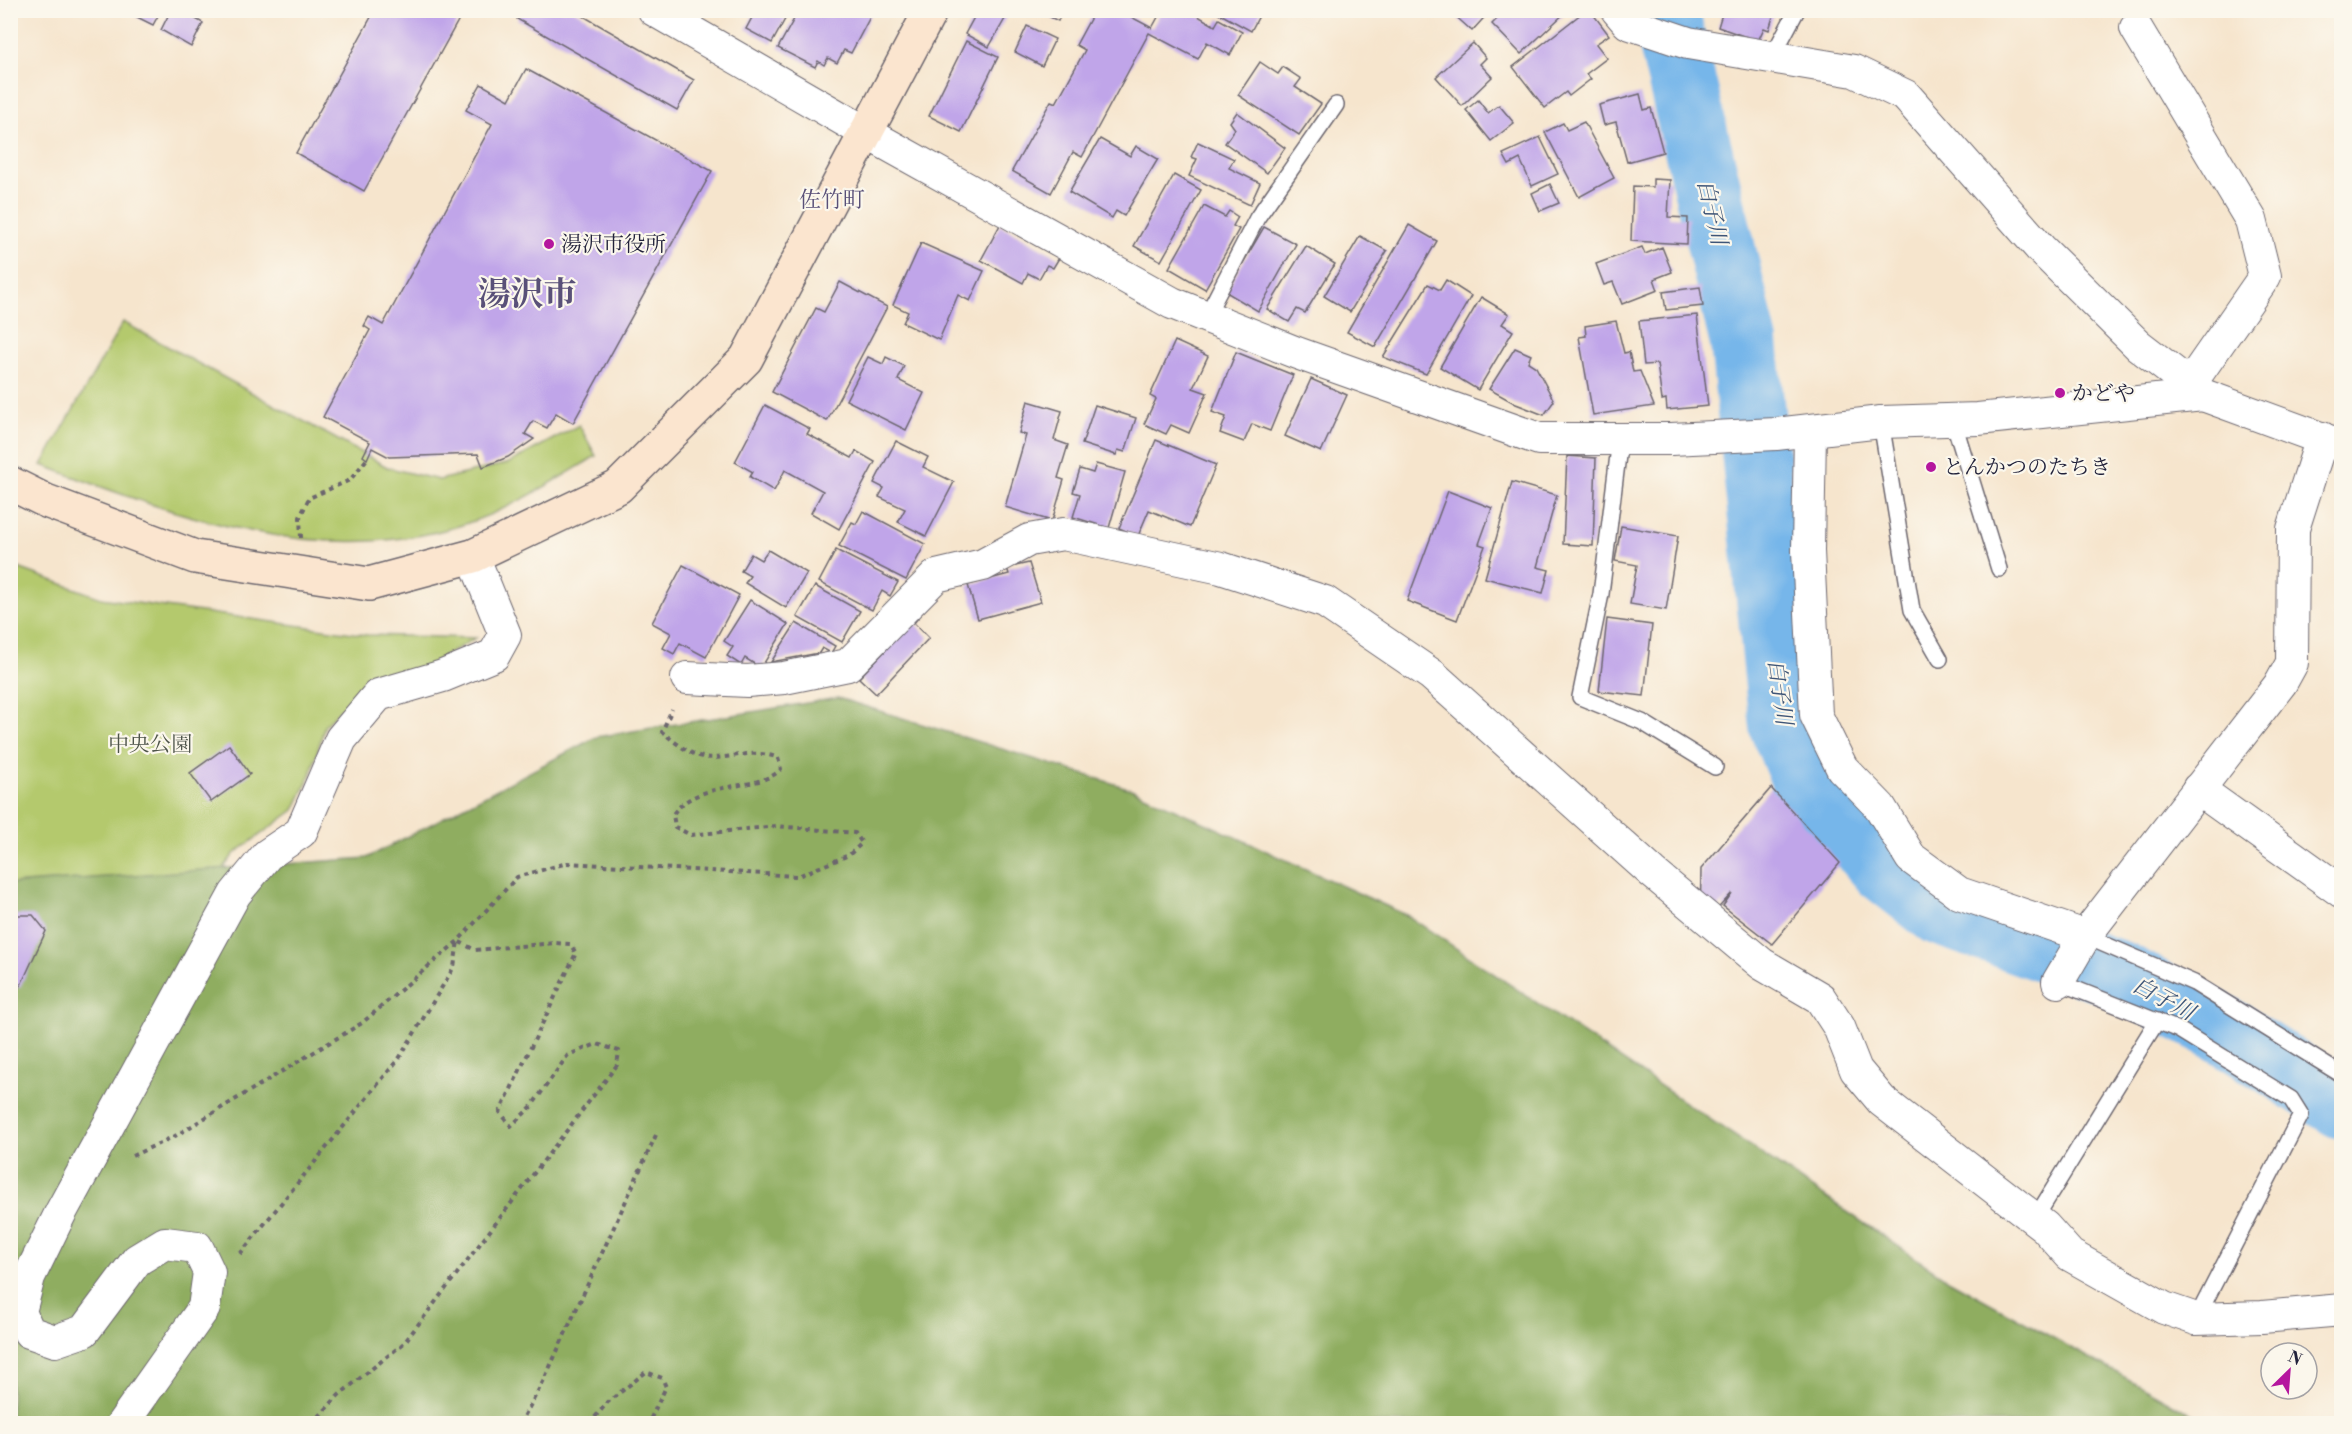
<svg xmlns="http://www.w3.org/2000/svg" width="2352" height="1434" font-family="'Libre Bodoni','Noto Serif JP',serif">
<rect width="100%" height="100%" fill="#fbf7ec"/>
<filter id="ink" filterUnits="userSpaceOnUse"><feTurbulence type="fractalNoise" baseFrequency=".0167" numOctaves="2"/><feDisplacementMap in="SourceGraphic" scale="12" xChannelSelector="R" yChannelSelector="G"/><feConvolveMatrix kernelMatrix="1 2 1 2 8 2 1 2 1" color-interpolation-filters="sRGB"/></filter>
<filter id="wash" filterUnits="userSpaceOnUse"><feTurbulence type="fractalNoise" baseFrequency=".008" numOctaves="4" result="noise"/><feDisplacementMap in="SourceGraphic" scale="24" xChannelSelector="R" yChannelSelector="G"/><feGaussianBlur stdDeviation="1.35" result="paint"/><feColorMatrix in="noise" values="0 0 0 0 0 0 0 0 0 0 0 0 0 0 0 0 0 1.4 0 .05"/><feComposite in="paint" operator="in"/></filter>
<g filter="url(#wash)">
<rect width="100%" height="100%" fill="#f6e5cd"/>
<!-- green -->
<g fill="#b4c96d" stroke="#6b7654" stroke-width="1.5">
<path d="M123 322 389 468 439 480 509 463 579 425 596 456C553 482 510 510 462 525 319 570 175 515 42 465Z"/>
<path d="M10 565 101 598 367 635 476 638 415 673 388 674 349 701 325 725 311 774 294 810 234 854 11 1150Z"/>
</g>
<!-- forest -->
<path fill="#8fad60" stroke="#58684e" stroke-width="1.5" d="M838 698 1131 789 1408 916 1950 1281 2208 1423 11 1424V884L367 858 596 737Z"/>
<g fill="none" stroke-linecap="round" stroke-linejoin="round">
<!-- river -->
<path stroke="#76b6ea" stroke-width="68" d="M1665 10 1744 343 1783 726 1803 775 1885 869 1940 912 2120 975 2221 1028 2342 1105"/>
</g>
<g id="blocks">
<!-- building -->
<g fill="#c0a5e9">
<path d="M123 10H161L153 25Z"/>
<path d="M171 10H196L192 17 203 23 191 47 161 30Z"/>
<path d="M375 10H464L364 191 296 153Z"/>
<path d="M522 10H573L694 80 677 110 517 19Z"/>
<path d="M756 10H790L772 43 746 29Z"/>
<path d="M799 10H864L871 15 851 53 844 50 837 63 828 58 824 65 818 61 815 67 778 48Z"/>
<path d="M978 10H1010L989 47 965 34Z"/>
<path d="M1036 10H1063L1058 21Z"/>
<path d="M1095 10H1118L1152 28 1162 10H1188L1215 26 1219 19 1242 32 1230 55 1207 42 1198 59 1149 33 1082 157 1073 152 1051 193 1012 171 1051 101 1056 103 1085 50 1076 45Z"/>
<path d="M1213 10H1257L1261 12 1251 31Z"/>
<path d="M1454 10H1491L1472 31 1452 13Z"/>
<path d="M1506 10H1568L1521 54 1492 24Z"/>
<path d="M1586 10H1590L1609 35 1596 44 1607 58 1586 74 1591 79 1569 96 1566 92 1545 108 1513 67Z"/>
<path d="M1713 10H1775L1769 30 1764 28 1758 41 1718 27 1722 14Z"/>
<path d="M1027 26 1055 39 1042 66 1015 52Z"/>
<path d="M966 41 998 57 961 132 929 116Z"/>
<path d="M1473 43 1486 58 1480 64 1492 77 1462 106 1436 77Z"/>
<path d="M1260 62 1278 74 1283 67 1301 79 1295 87 1321 104 1299 135 1238 95Z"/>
<path d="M526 69 712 171 573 423 556 413 547 428 533 421 525 434 534 439 508 457 483 467 478 454 389 457 372 448 367 459 363 456 370 442 323 417 370 330 364 326 369 317 383 325 492 124 466 110 481 84 509 100Z"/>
<path d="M1640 94 1644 110 1651 108 1663 152 1627 162 1616 122 1604 125 1599 105Z"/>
<path d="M1478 100 1488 113 1499 105 1514 123 1491 141 1466 110Z"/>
<path d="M1237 112 1285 148 1267 173 1225 143 1235 129 1230 122Z"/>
<path d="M1584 122 1614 178 1579 197 1545 132 1563 123 1567 130Z"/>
<path d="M1540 137 1558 174 1532 186 1520 159 1509 165 1503 154Z"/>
<path d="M1100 139 1130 156 1136 146 1158 159 1124 216 1116 211 1112 218 1069 192Z"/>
<path d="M1198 142 1234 159 1229 168 1260 183 1250 205 1189 176 1197 159 1191 157Z"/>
<path d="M1174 175 1201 190 1161 261 1134 246Z"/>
<path d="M1653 179 1670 180 1668 217 1688 218 1687 244 1631 241 1633 186 1653 187Z"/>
<path d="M1550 184 1559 203 1540 211 1532 193Z"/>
<path d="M1204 206 1225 217 1229 211 1238 217 1233 226 1239 229 1205 289 1169 268Z"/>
<path d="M1000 225 1059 258 1053 268 1047 265 1039 279 1028 273 1023 283 981 260Z"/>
<path d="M1409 225 1437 241 1375 347 1347 332Z"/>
<path d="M1264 227 1296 244 1258 311 1226 292Z"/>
<path d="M1360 236 1387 251 1350 312 1324 296Z"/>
<path d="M921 243 984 271 970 301 958 295 939 340 903 323 908 312 893 305Z"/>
<path d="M1306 246 1335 264 1305 313 1297 309 1289 322 1267 309Z"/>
<path d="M1642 247 1645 254 1662 247 1672 272 1654 279 1658 290 1622 304 1613 282 1604 285 1596 264Z"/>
<path d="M1446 280 1471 296 1426 374 1383 357 1428 284 1440 290Z"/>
<path d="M840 282 887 307 827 421 772 392 816 308 824 312Z"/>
<path d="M1700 287 1703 306 1666 310 1663 292Z"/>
<path d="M1481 297 1509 314 1502 324 1513 331 1478 390 1440 367Z"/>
<path d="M1697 315 1708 406 1667 410 1666 399 1662 400 1657 364 1644 365 1639 321Z"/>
<path d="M1616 321 1624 353 1629 352 1633 372 1640 371 1654 406 1593 415 1579 337 1586 336 1585 326Z"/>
<path d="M1175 341 1208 356 1193 388 1207 393 1189 433 1171 425 1166 434 1144 424 1156 399 1150 396Z"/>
<path d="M1515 348 1531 355 1528 362 1536 367 1554 401 1544 415 1516 404 1489 389Z"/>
<path d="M1236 352 1293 375 1270 431 1252 424 1244 442 1220 433 1226 417 1212 412Z"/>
<path d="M868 357 883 364 886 357 904 366 898 380 924 393 906 430 846 400Z"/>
<path d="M1311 379 1347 395 1321 452 1285 436Z"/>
<path d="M1028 401 1062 411 1054 440 1068 445 1058 478 1064 480 1052 521 1005 507 1026 435 1019 433Z"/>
<path d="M765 405 810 429 807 434 852 458 856 451 875 462 839 529 811 513 823 491 785 470 774 491 750 477 753 472 735 462Z"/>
<path d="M1095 405 1136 418 1125 452 1118 450 1116 455 1082 444Z"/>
<path d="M1156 440 1216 465 1190 527 1149 510 1138 536 1119 528Z"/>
<path d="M896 441 928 457 923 467 954 482 926 536 898 522 905 509 879 497 884 488 874 483Z"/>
<path d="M1567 456 1596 458 1593 546 1563 544Z"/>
<path d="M1096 464 1125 472 1109 528 1073 517 1080 494 1073 492 1080 469 1093 473Z"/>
<path d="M1512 482 1557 495 1537 567 1549 570 1543 593 1485 578Z"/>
<path d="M1448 491 1492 508 1479 544 1485 546 1457 620 1407 601Z"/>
<path d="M863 511 925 544 906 580 839 546 852 522 856 524Z"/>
<path d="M1621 526 1678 536 1666 610 1630 604 1637 565 1615 561Z"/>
<path d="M768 550 807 573 786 608 745 583 750 576 741 571 751 554 761 560Z"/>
<path d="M836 550 898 582 890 596 882 591 872 610 819 582Z"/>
<path d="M1029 563 1041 602 978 619 968 585 1009 574 1007 568Z"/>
<path d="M683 565 739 595 706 657 680 643 674 654 663 648 671 633 652 623Z"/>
<path d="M815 586 860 611 842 642 797 617Z"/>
<path d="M750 600 788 624 761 668 745 658 741 665 727 656 733 647 724 641Z"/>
<path d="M911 610 918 618 914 623 929 638 876 694 859 678 886 650 879 643Z"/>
<path d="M1607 619 1652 625 1644 696 1599 691Z"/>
<path d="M796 623 835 646 831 653 822 648 819 653 771 662Z"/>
<path d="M229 745 250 774 211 802 190 773Z"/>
<path d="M1771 788 1840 863 1772 944 1723 906 1732 893 1700 928 1701 869Z"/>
<path d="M10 915H33L46 931 20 987 10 986Z"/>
</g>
</g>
</g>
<g filter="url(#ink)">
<use href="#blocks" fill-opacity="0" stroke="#6c666e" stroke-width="1.5"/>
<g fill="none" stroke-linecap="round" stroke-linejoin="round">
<!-- lane casing -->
<g stroke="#6c666e" stroke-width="18">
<g id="lane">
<path d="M1772 57 1797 10"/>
<path d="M1206 317 1257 218 1336 105"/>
<path d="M1953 420 1999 569"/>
<path d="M1881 422 1912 610 1940 659"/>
<path d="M1620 439 1601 594 1580 697 1642 722 1715 767"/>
<path d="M2085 936 2194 983 2342 1075"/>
<path d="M2058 982 2179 1030 2291 1099 2301 1115 2196 1319"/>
<path d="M2041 1209 2157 1021"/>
</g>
</g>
<!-- street casing -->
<g stroke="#6c666e" stroke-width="34">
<g id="street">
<path d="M654 10 865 132 1172 303 1297 353 1539 439H1671L1776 434 1881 422 1978 419 2203 395"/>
<path d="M1617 10 1628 23 1688 43 1854 71 1906 96 2041 249 2138 345 2203 395 2342 446"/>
<path d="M2136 28 2251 220 2265 276 2190 384"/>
<path d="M1810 432 1808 551 1816 715 1842 768 1880 807 1911 858 1959 893 2085 936"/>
<path d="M687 678 747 681 784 678 848 665 936 576 983 565 1029 540 1063 534 1221 568 1325 602 1432 675 1653 873 1762 964 1820 998 1839 1027 1856 1070 1882 1101 2045 1227 2070 1255 2164 1308 2196 1319 2262 1317 2342 1310"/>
<path d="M2198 789 2342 892"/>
<path d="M2058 982 2085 936 2281 683 2292 663 2293 529 2322 438"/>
<path d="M122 1424 204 1308 209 1272 197 1247 165 1243 137 1260 84 1331 55 1341 29 1332 20 1312 29 1277 61 1212 235 894 267 855 301 832 341 739 378 695 443 676 494 655 505 635 473 556"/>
</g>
</g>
<!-- secondary casing -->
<g stroke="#6c666e" stroke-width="36">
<path id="secondary" d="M10 483 46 501 195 557 369 584 473 556 618 487 746 359 931 10"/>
</g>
<!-- path -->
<g stroke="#6c666e" stroke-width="4" stroke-dasharray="4.5 4.5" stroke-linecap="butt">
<path d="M301 538 300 517 309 498 350 480 367 459"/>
<path d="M132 1156 175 1136 362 1023 458 941 517 877 567 863 798 876 849 855 862 843 855 833 776 826 691 835 675 827 673 814C699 778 759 793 781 769L778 758C752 747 728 761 703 757 688 754 674 741 662 732L672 709"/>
<path d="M240 1254 400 1057 454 967 458 941 475 950 555 943 570 944 576 953 500 1112 511 1126 531 1107 568 1055 597 1044 619 1051 617 1065 404 1343 339 1395 312 1424"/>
<path d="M520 1424 544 1380 656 1135"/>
<path d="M589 1424 608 1402 646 1372 662 1378 666 1387 648 1424"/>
</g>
<!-- lane -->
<use href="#lane" stroke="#fff" stroke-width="15"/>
<!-- street -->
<use href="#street" stroke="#fff" stroke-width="32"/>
<!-- secondary -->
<use href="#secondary" stroke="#fbe5cf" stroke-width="33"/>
</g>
</g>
<!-- markers -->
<g fill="#b5179e" stroke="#fbf7ec" stroke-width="2">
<circle cx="549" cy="244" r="6"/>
<circle cx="2060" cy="393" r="6"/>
<circle cx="1931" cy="467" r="6"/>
</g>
<g text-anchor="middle" stroke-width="4.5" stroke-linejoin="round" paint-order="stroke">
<!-- poi labels -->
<g font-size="21" fill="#22223b" stroke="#fbf7ec" text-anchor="start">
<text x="561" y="251">湯沢市役所</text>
<text x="2072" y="400">かどや</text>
<text x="1943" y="474">とんかつのたちき</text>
</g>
<!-- park labels -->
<g font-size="21" fill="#4e544a" stroke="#fbf7ec">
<text x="150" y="751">中央公園</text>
</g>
<!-- neighbourhood labels -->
<g font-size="22" fill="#595078" stroke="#fbf7ec">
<text x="832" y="207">佐竹町</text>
</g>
<!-- water labels -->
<g font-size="22" font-style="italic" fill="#3f5678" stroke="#fbf7ec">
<text transform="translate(1713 212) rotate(77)" y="8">白子川</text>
<text transform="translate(1781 692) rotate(82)" y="8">白子川</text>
<text transform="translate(2164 998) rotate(28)" y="8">白子川</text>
</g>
<!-- town labels -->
<g font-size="33" font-weight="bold" fill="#595078" stroke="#fbf7ec">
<text x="527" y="305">湯沢市</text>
</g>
</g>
<!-- margin -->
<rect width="2352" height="1434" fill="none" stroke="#fbf7ec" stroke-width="36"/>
<!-- north arrow -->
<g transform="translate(2289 1371) rotate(25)"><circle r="28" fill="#fbf7ec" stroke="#a4a2a5" stroke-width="1.5"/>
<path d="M0-4.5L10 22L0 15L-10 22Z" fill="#b5179e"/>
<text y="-9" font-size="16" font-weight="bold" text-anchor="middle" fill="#22223b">N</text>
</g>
</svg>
